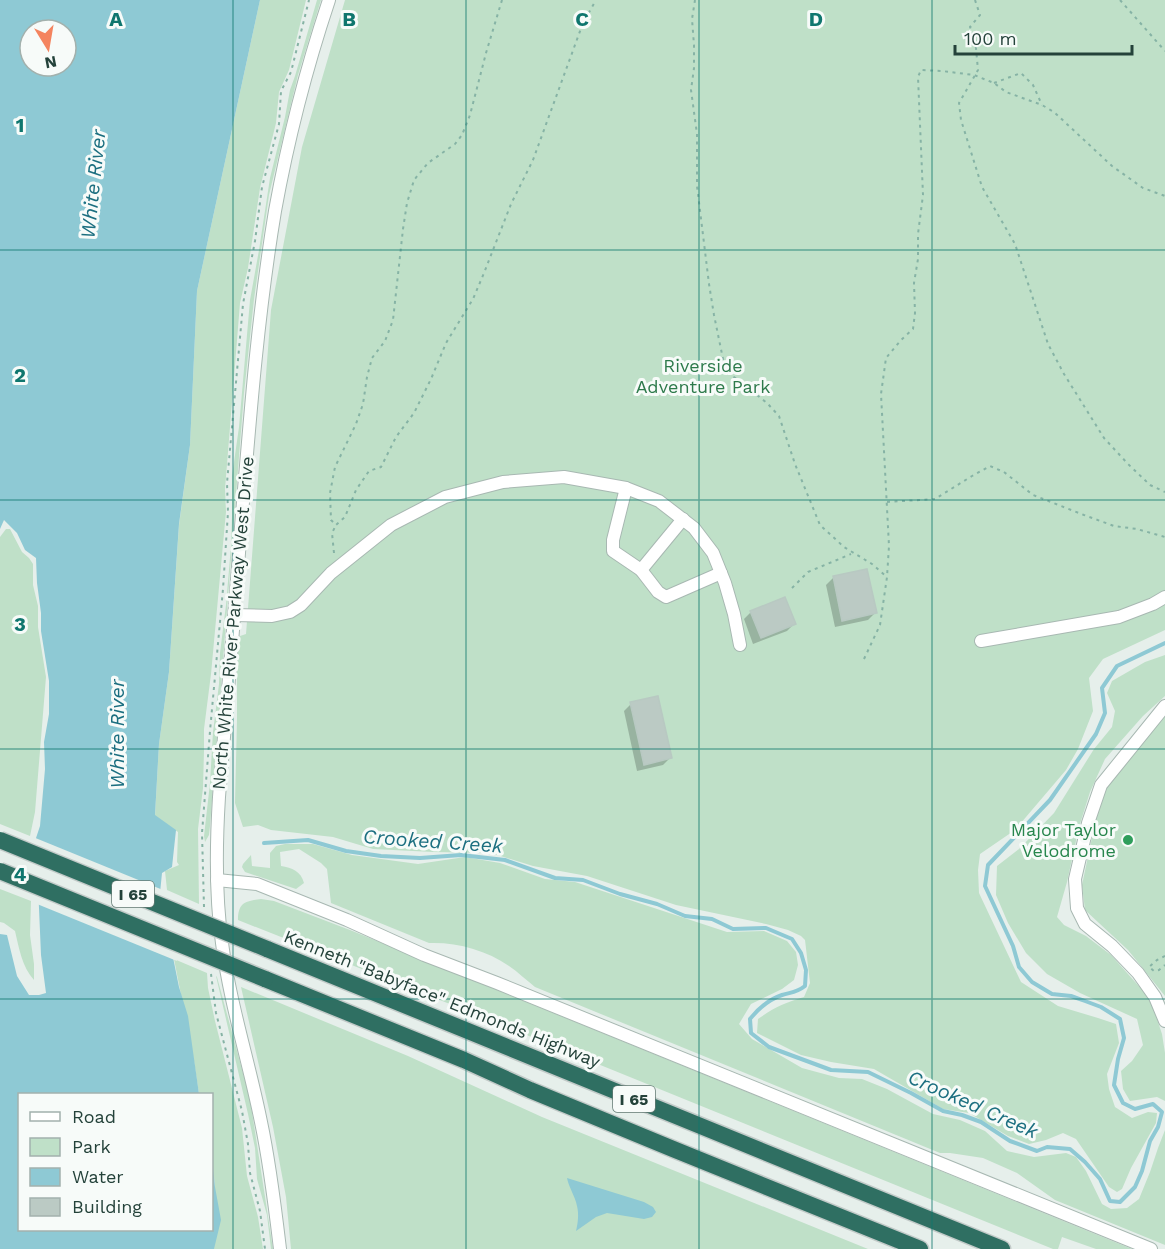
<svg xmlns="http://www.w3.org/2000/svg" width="1165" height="1249" font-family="'Work Sans',sans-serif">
<rect width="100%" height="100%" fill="#e6efeb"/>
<!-- green -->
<g fill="#bfe0c8">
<path d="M260 0H306L289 70 279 92 276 123 260 188 248 268 240 303 225 489 226 512 223 544 211 674 204 729V751L203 788 198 829 199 904 167 890 165 871 179 865 177 862 178 832 155 816 159 744 169 672 179 525 190 445 197 291Z"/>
<path d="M317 0H321L298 75 269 195 254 299 244 393 210 826 209 835 205 842 204 836 210 783 213 732 219 684 220 653 226 605 231 546 232 516V476L239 427 250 300 259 250 270 178 285 117 290 90 295 76Z"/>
<path d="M345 0H1165V630L1103 659 1089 678 1093 711 1078 749 1066 770 1015 830 980 854 978 870 979 893 1021 982 1058 1006 1098 1018 1116 1024 1119 1043 1107 1074 1109 1089 1115 1107 1132 1118 1148 1112 1157 1113 1156 1123 1131 1168 1122 1189 1117 1192 1109 1187 1076 1139 1063 1133 1046 1140 1029 1144 1008 1136 969 1113 943 1109 874 1069 831 1062 801 1055 757 1033 758 1019C775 1007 784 1003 804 997L810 983 805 940 801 936 788 930 766 924 676 905 587 876 533 866 491 853 433 852 373 849 333 837 271 830 258 825 243 827 235 803 237 719V637L246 634 271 310 302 147Z"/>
<path d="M6 529H10L22 552 29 558 33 564V585L38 606V627L46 677 35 812 30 836 0 824V537Z"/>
<path d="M1165 655V696L1143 716 1105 759 1090 792 1079 827 1067 882 1057 917 1064 925 1086 936 1111 955 1145 993 1152 1004 1162 1034 1165 1053V1101L1157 1097 1130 1101 1123 1089 1121 1071 1132 1061 1143 1045 1137 1019 1080 993 1047 974 1026 953 1008 923 996 895 997 866 1019 849 1054 813 1094 749 1112 727 1115 711 1107 693 1112 681 1145 662Z"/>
<path d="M1165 713V996L1128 950 1085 910 1082 885 1101 795Z"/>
<path d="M285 844H313L352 855 418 864 465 857 500 863 545 879 575 882 727 932 764 931 787 941 796 952 798 965 794 980 782 989 751 1004 739 1024 752 1039 802 1068 839 1078 862 1079 887 1089 933 1114 960 1120 985 1131 1007 1151 1034 1157 1066 1153 1076 1157 1086 1171 1102 1204 1111 1209 1127 1208 1139 1199 1150 1172 1158 1148 1165 1130V1245L1055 1200 1017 1173 983 1158 950 1153H940L535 987C526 980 518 972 509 966 486 950 457 942 429 943L331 903 327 869 321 863 299 849 280 852 281 866C292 868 301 871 304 883L296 889 245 872 242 867 243 864 251 855 252 866 270 868V853L276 846Z"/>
<path d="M0 889 31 901 30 935 34 964V980C22 967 19 948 15 931L4 923 0 922Z"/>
<path d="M261 899 274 901 350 930 1132 1249H1096L1062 1237 1058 1249H1053L475 1014 238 920C238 902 246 901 261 899Z"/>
<path d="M174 959 207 973 208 988 215 1021 242 1128 247 1176 258 1217 263 1249H214L215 1187 212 1156V1094H199L194 1061Z"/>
<path d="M216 976 217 977 250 1099 273 1249H271L267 1215 257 1179 255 1148 248 1114Z"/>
<path d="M241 987 408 1056 542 1117 868 1249H291L286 1197 273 1127Z"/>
</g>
<!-- water -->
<g fill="#8ec9d4" fill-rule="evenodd">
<path d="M0 0H260L197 291 190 445 179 524 169 672 159 744 155 815 176 830 172 867 162 873 160 893 179 987 188 1016 199 1094H20V1230H212V1156L215 1187 221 1220 214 1249H0V934L7 935 17 976 29 995H39L46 993 41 955 36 838 40 826 45 769 44 742 49 714V681L41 631V613L37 583 36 558 25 550 17 533 4 520 0 529ZM30 30H66V66H30Z"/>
<path d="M567 1178 644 1202 653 1207 656 1212 652 1217 644 1219 607 1213 596 1217 576 1231C578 1223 579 1214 577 1206 575 1196 569 1188 567 1178Z"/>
</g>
<!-- pier -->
<path fill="#e6efeb" d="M33 837 163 890 177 961 37 904Z"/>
<!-- shadow -->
<g fill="#0003">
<path d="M833 578 875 613 868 620 835 627 826 585Z"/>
<path d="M751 612 794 624 787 631 753 644 744 619Z"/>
<path d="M631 704 670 758 663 765 637 771 624 711Z"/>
</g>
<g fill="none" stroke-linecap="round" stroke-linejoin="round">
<!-- stream -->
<path stroke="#8ec9d4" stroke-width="4" d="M264 843 308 840 346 851 381 856 420 858 461 855 505 860 555 878 583 880 620 894 657 904 685 916 712 919 733 929 766 928 792 939 801 953 806 970 805 986C796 993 792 992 782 995 770 999 758 1009 750 1019L751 1033 769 1047 831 1070 868 1072 911 1093 943 1111 962 1115 981 1122 1010 1141 1037 1151 1047 1147 1070 1149 1085 1162 1100 1179 1110 1201 1120 1202 1135 1187 1142 1171 1150 1141 1158 1127 1162 1112 1153 1104 1135 1109 1123 1103 1114 1085 1118 1059 1124 1038 1120 1019 1101 1007 1085 1001 1071 996 1052 994 1032 982 1019 967 1013 946 985 886 988 865 1050 800 1096 734 1105 713 1102 688 1117 666 1165 643"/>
</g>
<!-- building -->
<g fill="#bbcac4" stroke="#b8c9c2" stroke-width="1.5">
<path d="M867 569 877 613 842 621 833 576Z"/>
<path d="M785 597 796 624 761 638 750 611Z"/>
<path d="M658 696 672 758 644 765 630 702Z"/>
</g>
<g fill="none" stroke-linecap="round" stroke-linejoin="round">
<!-- minor casing -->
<g stroke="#a8b8b2" stroke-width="14">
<g id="minor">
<path d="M626 488 613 540V551L641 570 658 592 666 597 721 573"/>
<path d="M641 570 683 519"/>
<path d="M235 615 272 616 290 612 301 605 331 573 391 525 445 497 503 482 564 477 626 488 659 501 694 528 713 553 725 583 734 614 740 645"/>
<path d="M981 641 1119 617 1153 604 1165 597"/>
<path d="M1165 706 1101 785 1088 823 1075 879 1077 908 1085 924 1112 946 1138 973 1155 997 1165 1021"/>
<path d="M217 880 257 884 347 920 424 955 497 983 1151 1249"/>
<path d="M280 1249C275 1207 270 1164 261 1122 249 1062 230 1004 222 943 215 894 216 845 219 797 226 711 234 625 240 539 249 429 257 319 275 211 288 139 306 69 329 0"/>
</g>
</g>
<!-- highway casing -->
<g stroke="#c2cac8" stroke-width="19">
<g id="highway">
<path d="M267 949 1002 1249"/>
<path d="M265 979 464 1060 530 1090 673 1149 920 1249"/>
</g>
</g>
<!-- path -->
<g stroke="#86b3a5" stroke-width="2" stroke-dasharray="3 4.5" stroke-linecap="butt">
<path d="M502 0 486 53 470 115 462 135 455 144 428 163 414 180 407 203 403 229 393 320 385 341 372 358 367 377 363 404 356 424 335 467 330 493 331 520 336 525 345 517 356 490 369 471 381 467 396 437 414 413 431 379 446 343 473 299 484 273 511 204 533 160 583 23 596 0"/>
<path d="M695 0 692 19 694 45V68L691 90 697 134V186L709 284 714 315 723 359 734 377 767 403 779 416 795 464 820 525 844 547 872 564 887 577"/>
<path d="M975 0 980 15 970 27 975 38 978 70 959 103 961 120 982 187 1015 244 1048 344 1064 374 1104 438 1128 464 1150 485 1165 492"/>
<path d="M1120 0 1165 51"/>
<path d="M994 83 1021 73 1033 85 1042 105"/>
<path d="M887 502 935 499 972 476 990 466 1004 472 1033 495 1084 515 1114 526 1137 529 1165 537"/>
<path d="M334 553 332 533 336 525"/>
<path d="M792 588 808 572 851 554"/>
<path d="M864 659 880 625 887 577 889 546 881 394 886 358 901 340 913 329 915 313 914 283 918 259V234L923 195 918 77 921 70 942 71 974 75 994 83 1006 92 1042 105 1054 112 1112 166 1143 188 1165 196"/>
<path d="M204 907 202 833 210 731 223 589 228 512 227 483 243 304 255 241 262 187 279 124 281 91 291 72 309 0"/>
<path d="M1165 956 1157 960 1149 967 1154 971 1159 970 1165 965"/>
<path d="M211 974 216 1013 242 1111 248 1144 250 1173 260 1211 265 1249"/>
</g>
<!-- minor -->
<use href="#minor" stroke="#fff" stroke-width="12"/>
<!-- highway -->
<use href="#highway" stroke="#2f6f62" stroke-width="16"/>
<!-- highway-bridge casing -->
<g stroke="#c2cac8" stroke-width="19" stroke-linecap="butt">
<g id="highway-bridge">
<path d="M0 840 267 949"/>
<path d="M0 871 265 979"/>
</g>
</g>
<!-- highway-bridge -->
<use href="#highway-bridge" stroke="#2f6f62" stroke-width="16"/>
</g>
<!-- grid -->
<path fill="none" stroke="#0f766e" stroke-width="1.5" stroke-opacity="0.55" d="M233 0V1249M466 0V1249M699 0V1249M932 0V1249M0 250H1165M0 500H1165M0 749H1165M0 999H1165"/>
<!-- markers -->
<circle fill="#2e9e5b" stroke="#f7fbf9" stroke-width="2" cx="1128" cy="840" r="6"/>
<g text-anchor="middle" stroke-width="6" stroke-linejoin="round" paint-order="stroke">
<!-- shield labels -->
<g fill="#f7fbf9" stroke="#637a73" stroke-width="1.5">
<rect x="112" y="881" width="42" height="26" rx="4.5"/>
<rect x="613" y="1086" width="42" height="26" rx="4.5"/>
</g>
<g font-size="16" font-weight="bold" fill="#24423a">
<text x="133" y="900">I 65</text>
<text x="634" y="1105">I 65</text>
</g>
<!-- park labels -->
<g font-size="18" fill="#2d7a4b" stroke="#f7fbf9">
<text x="703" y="372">Riverside<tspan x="703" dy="21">Adventure Park</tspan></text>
</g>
<!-- street labels -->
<g font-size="18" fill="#24423a" stroke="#f7fbf9">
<text transform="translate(233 623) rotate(-85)" y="6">North White River Parkway West Drive</text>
<text transform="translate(442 999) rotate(22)" y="6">Kenneth "Babyface" Edmonds Highway</text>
</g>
<!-- leisure labels -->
<g font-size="18" fill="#27864d" stroke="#f7fbf9" text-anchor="end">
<text x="1116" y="836">Major Taylor<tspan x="1116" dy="21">Velodrome</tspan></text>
</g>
<!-- water labels -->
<g font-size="20" font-style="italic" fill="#1c6f80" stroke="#f7fbf9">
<text transform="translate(93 184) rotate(-84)" y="7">White River</text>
<text transform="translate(117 734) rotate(-90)" y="7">White River</text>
<text transform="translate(433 841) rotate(4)" y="7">Crooked Creek</text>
<text transform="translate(973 1104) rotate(24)" y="7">Crooked Creek</text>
</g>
</g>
<g font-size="20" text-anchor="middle" font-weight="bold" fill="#0f766e" stroke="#f7fbf9" stroke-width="6" stroke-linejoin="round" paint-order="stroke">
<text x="116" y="26">A</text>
<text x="349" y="26">B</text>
<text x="582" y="26">C</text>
<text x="816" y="26">D</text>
<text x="20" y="132">1</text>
<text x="20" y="382">2</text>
<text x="20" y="631">3</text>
<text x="20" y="881">4</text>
</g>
<!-- legend -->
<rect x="18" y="1093" width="195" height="138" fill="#f7fbf9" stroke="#a3b1ad" stroke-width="1.5"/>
<rect x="30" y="1112" width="30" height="9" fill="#ffffff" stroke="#a3b1ad" stroke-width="1.5"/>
<text x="72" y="1123" font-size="18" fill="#24423a">Road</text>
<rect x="30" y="1138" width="30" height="18" fill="#bfe0c8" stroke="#a3b1ad" stroke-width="1.5"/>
<text x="72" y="1153" font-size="18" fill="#24423a">Park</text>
<rect x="30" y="1168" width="30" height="18" fill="#8ec9d4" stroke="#a3b1ad" stroke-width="1.5"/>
<text x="72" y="1183" font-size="18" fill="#24423a">Water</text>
<rect x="30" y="1198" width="30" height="18" fill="#bbcac4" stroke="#a3b1ad" stroke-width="1.5"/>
<text x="72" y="1213" font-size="18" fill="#24423a">Building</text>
<!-- north arrow -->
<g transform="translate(48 48) rotate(169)"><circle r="28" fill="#f7fbf9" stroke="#a3b1ad" stroke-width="1.5"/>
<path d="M0-4.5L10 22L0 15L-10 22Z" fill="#f4845f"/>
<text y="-9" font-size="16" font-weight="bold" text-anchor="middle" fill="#24423a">N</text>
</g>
<!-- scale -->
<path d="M955 45v9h177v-9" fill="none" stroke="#24423a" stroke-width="3"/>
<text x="964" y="45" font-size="18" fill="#24423a" stroke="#f7fbf9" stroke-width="4.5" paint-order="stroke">100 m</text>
</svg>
